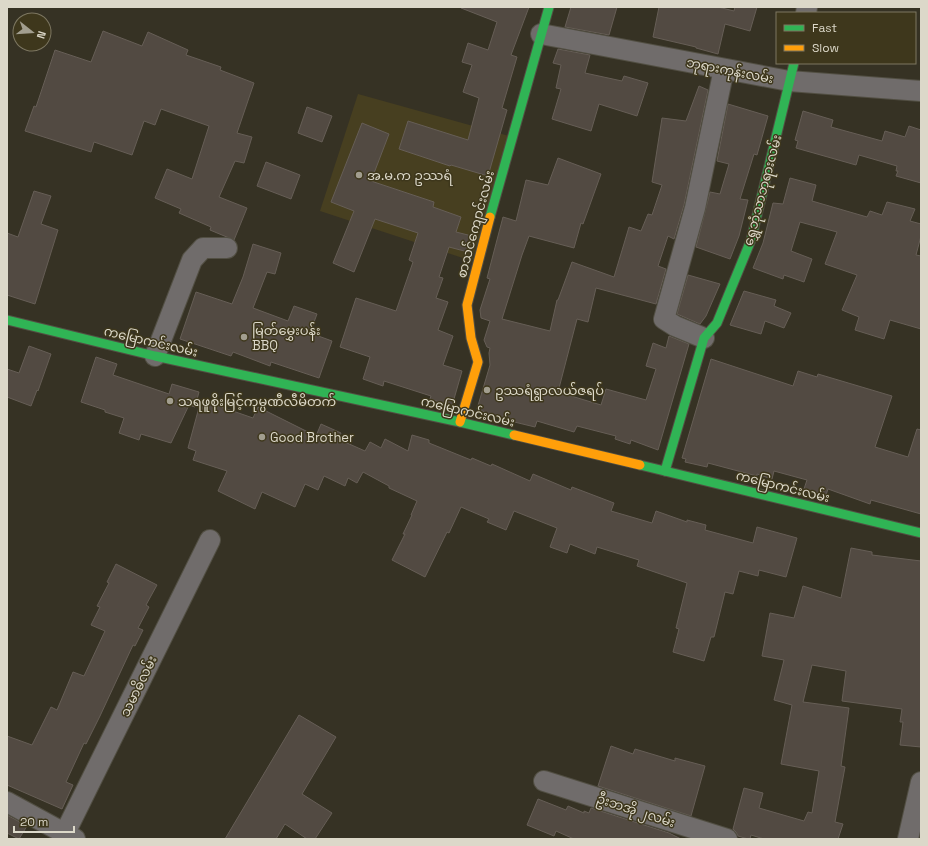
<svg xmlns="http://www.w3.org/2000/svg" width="928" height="846" font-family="'Space Grotesk','Noto Sans Myanmar',sans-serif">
<rect width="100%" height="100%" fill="#363224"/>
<!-- built -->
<path fill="#473f20" d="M358 94 509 136 472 261 320 211Z"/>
<!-- building -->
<g fill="#524a42" stroke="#665e56">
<path d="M462 7H529L511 55 517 57 502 108 507 110 488 176 451 165 450 166 399 149 408 121 468 140 479 98 463 92 472 65 462 62 468 43 488 50 497 22 461 8Z"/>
<path d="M571 7H617L609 35 565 27Z"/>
<path d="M659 7H718L734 11 735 7H757L750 31 725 24 718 54 696 48V47L653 37Z"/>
<path d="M103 31 142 46 148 32 188 50 186 55 221 67 220 70 254 83 237 133 252 137 244 163 235 161 219 197 247 208 234 240 210 230 211 227 179 213 181 209 155 198 167 169 192 179 209 126 161 109 155 125 144 121 132 155 94 142 91 152 25 131 34 106 36 107 55 50 91 62Z"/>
<path d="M558 49 590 55 585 73 622 81 624 76 648 83 637 116 599 104 591 131 552 119 561 89 556 88 561 65 553 63Z"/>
<path d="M699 86 708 90 684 205 674 239 668 236 658 266 666 269 656 304 596 288 588 322 577 319 558 392 601 405 606 389 646 400 656 369 646 366 653 343 666 348 669 336 689 344 658 450 631 440 630 444 615 439 616 436 577 426 574 432 537 421 535 427 506 420 477 409 490 365 489 353 490 348 487 347 484 340 490 321 481 318 480 310 490 279 487 278 503 217 516 221 526 180 548 185 558 158 601 174 583 224 581 223 574 248 529 236 522 255 502 319 550 331 557 300H558L572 262 614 277 629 227 641 231 648 214 652 215 662 185 652 182 662 118 686 121Z"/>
<path d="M728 104 768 116 757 155 754 154 740 199 748 200 739 236 730 259 696 247 710 192 720 194 729 164 717 161Z"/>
<path d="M307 107 332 116 322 142 298 133Z"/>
<path d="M803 111 833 120 831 127 882 141 885 131 905 137 909 126 921 130V183L896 176 898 171H896L897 166 859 155 856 165 796 148 798 141 795 140Z"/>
<path d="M362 123 389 134 371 181 434 202 433 207 461 217 456 232 472 236 468 252 449 247 439 277 443 278 436 298 448 302 438 330 453 336 443 365 462 371 452 406 430 399 431 396 384 381 383 386 363 379 370 357 340 347 356 298 396 311 413 262 409 260 418 233 375 219 354 272 333 263 354 211 331 202Z"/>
<path d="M266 162 300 175 291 199 257 186Z"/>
<path d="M790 178 816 185 812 201 867 217 870 211 882 215 887 202 915 209 910 221 921 224V236L916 255 921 256V329L890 320 884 339 855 330 859 317 842 310 857 275 825 264 837 232 800 222 791 251 812 259 804 282 784 275 783 279 753 268 763 243 773 203 783 204Z"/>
<path d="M34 191 51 196 41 224 58 230 35 304 7 295V233L18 237Z"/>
<path d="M253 244 281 253 275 274 267 272 253 308 288 321 294 306 317 314 310 333 332 341 319 378 271 362 270 366 233 352 231 356 180 339 196 292 232 304 243 277Z"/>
<path d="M688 275 720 284 706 316 700 324 677 314Z"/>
<path d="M744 291 776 300 774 306 791 313 784 328 765 321 761 334 730 325Z"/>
<path d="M29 346 51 354 38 391 37 390 31 406 7 397V369L19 373Z"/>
<path d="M96 357 117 364 113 375 169 394 172 384 199 392 195 407 189 405 171 443 141 434 139 440 119 433 124 418 105 412V410L81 402Z"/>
<path d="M711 359 793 386 798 371 817 377 818 374 892 396 875 447 908 457 917 429 921 430V514L871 500 870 504 828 489 826 495 804 489 807 480 774 471 772 479 757 474V476L708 463 707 467 685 462 686 459 682 458Z"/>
<path d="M201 400 253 418 258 407 316 436 321 424 341 433 338 439 365 451 370 442 381 448 385 439 408 451 412 435 429 440V443L471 460 472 458 491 466 492 464 530 481 533 474 571 490 572 487 614 503 611 511 652 523 656 511 687 522V520L706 525 705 530 753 543 757 527 797 538 786 577 759 570 758 576 739 571 733 594 725 592 714 637H711L704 661 673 652 679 629 676 628 687 583 637 566 639 560 597 547 595 554 570 544 567 553 550 547 557 528 514 511 506 530 487 522 489 519 461 507 449 533 447 532 425 577 392 560 405 534H403L412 515H411L417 501 389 488V486L363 472 357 483 348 478 345 486 324 476 318 490 305 484 295 507 262 492 255 509 218 491 227 471 193 460 196 451 188 448Z"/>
<path d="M851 548 872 552V555L921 561V747L900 745 903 722H900L902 709 842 701 846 671 812 665 803 702 849 708 841 766 845 767 835 822 843 824 838 839H764L751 835 750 839H748L738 836 736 832 733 829 744 788 763 793 759 808 804 821 808 812 812 813 819 771 781 764 792 705 774 700 784 660 762 656 770 613 794 618 803 586 841 598Z"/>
<path d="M116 564 157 585 146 605 149 607 138 628 143 630 135 646 133 645 100 716 86 744 84 743 66 782 73 785 62 809 7 785V736L32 745 51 707 57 710 73 672 84 676 105 631 91 625 100 607 97 606 109 583 107 582Z"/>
<path d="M299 715 336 737 302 794 332 813 315 839H307L285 824 276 839H225Z"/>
<path d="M611 746 633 754 635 749 675 761V758L705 766 691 816 598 786Z"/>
<path d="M538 799 566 810 568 806 584 813V811L589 813 591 808 669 833 681 839H574L556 831 554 836 527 825Z"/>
<path d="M7 815 27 826 19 839 7 833Z"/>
</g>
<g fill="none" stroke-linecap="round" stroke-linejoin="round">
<!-- street casing -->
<g stroke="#524f43" stroke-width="22">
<g id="street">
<path d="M806 13 807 7"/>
<path d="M541 34 789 81 921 91"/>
<path d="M704 338 675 326 664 319 695 208 724 69"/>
<path d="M155 356 192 260 203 248H227"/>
<path d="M544 781 727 839"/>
<path d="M7 802 75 839"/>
<path d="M62 839 210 540"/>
<path d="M908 839 921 782"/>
</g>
</g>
<!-- fast casing -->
<g stroke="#524f43" stroke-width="11">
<g id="fast">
<path d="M490 217 549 7"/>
<path d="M7 320 155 356 460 422 514 435"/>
<path d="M640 465 921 533"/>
<path d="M665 471 704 338 717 323 751 240 794 63"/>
</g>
</g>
<!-- slow casing -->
<g stroke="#524f43" stroke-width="11">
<g id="slow">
<path d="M460 422 478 362 471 338 467 305 490 217"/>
<path d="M514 435 640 465"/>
</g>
</g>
<!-- street -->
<use href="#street" stroke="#706c6b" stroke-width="20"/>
<!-- fast -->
<use href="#fast" stroke="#30b455" stroke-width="9"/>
<!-- slow -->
<use href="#slow" stroke="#ff9f0a" stroke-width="9"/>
</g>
<!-- markers -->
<g fill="#a29e8f" stroke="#3e371c" stroke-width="1.5">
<circle cx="359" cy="175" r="4"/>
<circle cx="244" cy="337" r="4"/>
<circle cx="487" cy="390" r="4"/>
<circle cx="170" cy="401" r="4"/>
<circle cx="262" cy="437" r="4"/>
</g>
<g text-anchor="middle" stroke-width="3" stroke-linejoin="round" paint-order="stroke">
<!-- street labels -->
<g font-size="13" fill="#dcd8c9" stroke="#3e371c">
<text transform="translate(730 70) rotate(11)" y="5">ဘုရားကုန်းလမ်း</text>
<text transform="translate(762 190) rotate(-75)" y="5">ရွှေဘုံသာဘုရားလမ်း</text>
<text transform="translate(475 224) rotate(-75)" y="5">စာသင်ကျောင်းလမ်း</text>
<text transform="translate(151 341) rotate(13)" y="5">ကမြောကင်းလမ်း</text>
<text transform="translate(468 411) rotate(13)" y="5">ကမြောကင်းလမ်း</text>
<text transform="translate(783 486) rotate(14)" y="5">ကမြောကင်းလမ်း</text>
<text transform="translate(138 686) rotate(-64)" y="5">သမာဓိလမ်း</text>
<text transform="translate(636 810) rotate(18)" y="5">ဦးဘအို ၂လမ်း</text>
</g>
<!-- poi labels -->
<g font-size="13" fill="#dcd8c9" stroke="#3e371c" text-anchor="start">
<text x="367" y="180">အ.မ.က ဥဿရံ</text>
<text x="252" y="335">မြတ်မွှေးပန်း<tspan x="252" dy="15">BBQ</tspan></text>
<text x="495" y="395">ဥဿရံရွာလယ်ဇရပ်</text>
<text x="178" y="406">သရဖူစိုးမြင့်ကုမ္ပဏီလီမိတက်</text>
<text x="270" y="442">Good Brother</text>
</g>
</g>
<!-- border -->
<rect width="928" height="846" fill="none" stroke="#dcd8c9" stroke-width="16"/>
<!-- legend -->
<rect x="776" y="12" width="140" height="52" fill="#3e371c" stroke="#7d7761"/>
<rect x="784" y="25" width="20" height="6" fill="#30b455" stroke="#7d7761"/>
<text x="812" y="32" font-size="12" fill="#dcd8c9">Fast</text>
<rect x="784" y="45" width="20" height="6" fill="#ff9f0a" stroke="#7d7761"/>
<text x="812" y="52" font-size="12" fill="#dcd8c9">Slow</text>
<!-- north arrow -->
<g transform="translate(32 32) rotate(107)"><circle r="19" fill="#3e371c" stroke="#7d7761"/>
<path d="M0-3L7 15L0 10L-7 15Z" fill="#a29e8f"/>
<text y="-6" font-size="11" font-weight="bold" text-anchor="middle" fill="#dcd8c9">N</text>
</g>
<!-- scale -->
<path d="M14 826v6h60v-6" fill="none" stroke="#dcd8c9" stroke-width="2"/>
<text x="20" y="826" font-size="12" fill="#dcd8c9" stroke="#3e371c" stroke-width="3" paint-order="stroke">20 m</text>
</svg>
